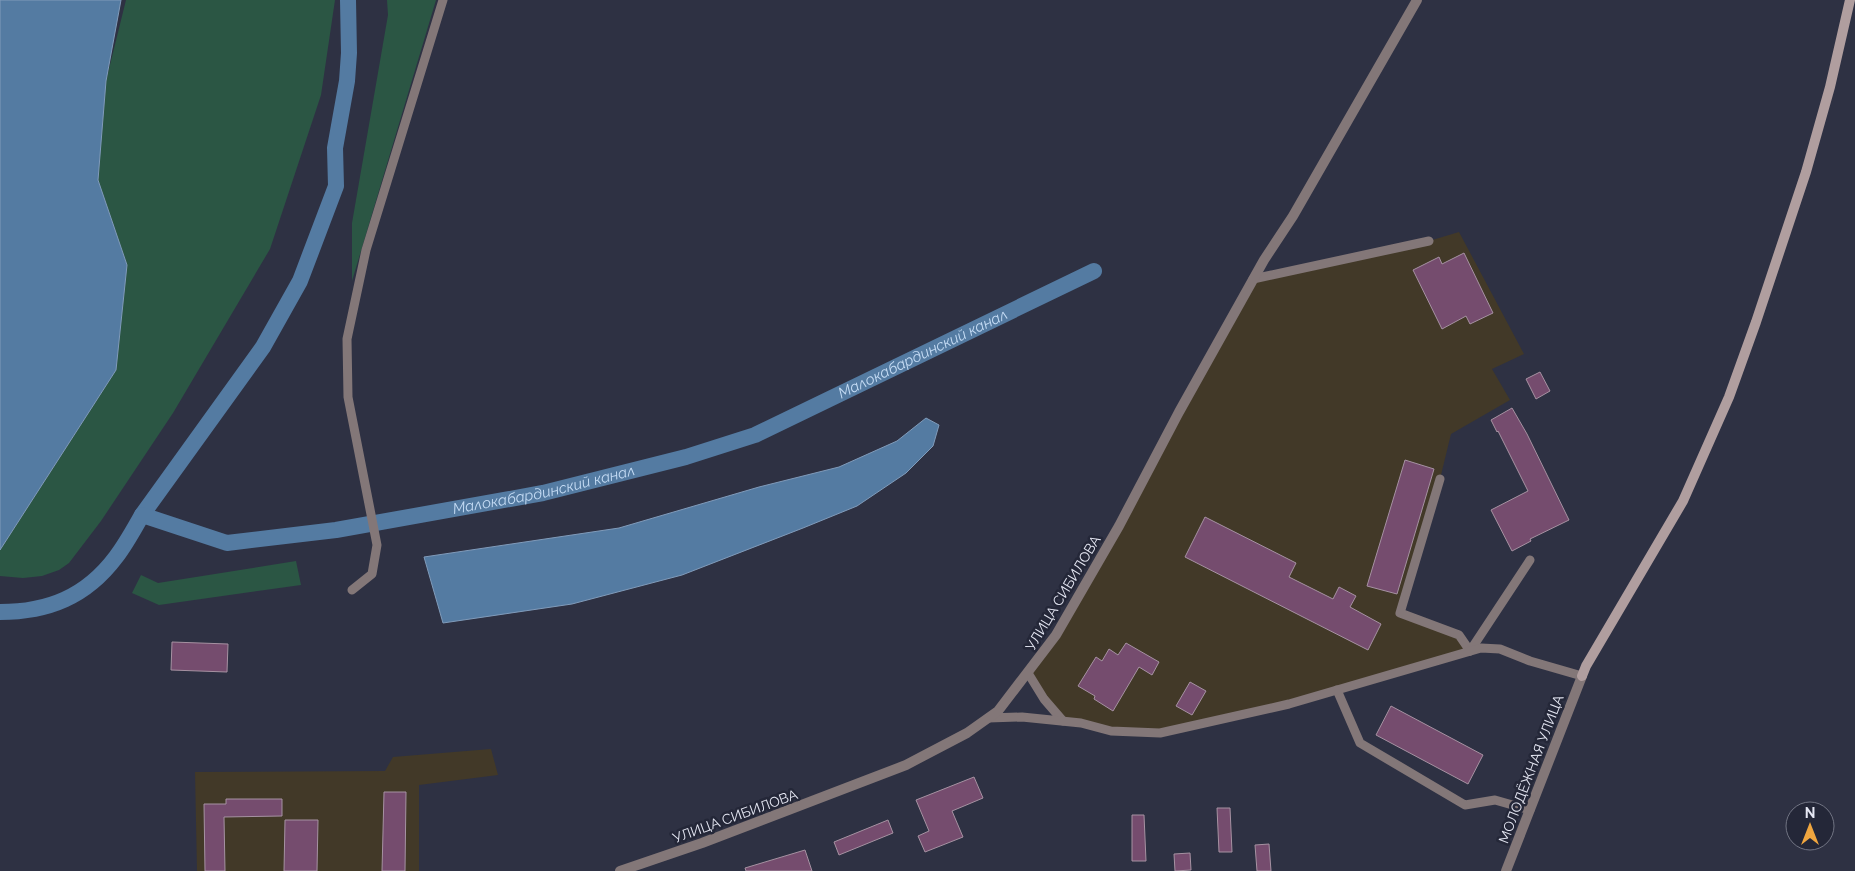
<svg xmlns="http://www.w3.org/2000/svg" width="1855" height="871" font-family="Raleway,sans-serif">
<rect width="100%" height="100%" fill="#2e3143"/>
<!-- industrial -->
<g fill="#423928">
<path d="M1459 232 1524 354 1492 369 1510 400 1451 434 1440 479 1400 613 1459 635 1470 651 1410 669 1160 733 1063 721 1028 673 1056 635 1253 279 1429 241Z"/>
<path d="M491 749 498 775 419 785V871H197L195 772 385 771 393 757Z"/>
</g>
<!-- green -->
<g fill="#2b5644">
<path d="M126 0H335L321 95 270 249 173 413 101 521 69 563 59 570 42 576 23 578 0 576V550L116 370 127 265 98 180 106 81Z"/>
<path d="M387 0H436L352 281V223L388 15Z"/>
<path d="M296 561 301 585 159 605 132 593 141 575 158 583Z"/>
</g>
<!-- water -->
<g fill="#547ba2" stroke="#809bba">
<path d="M0 0H121L106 81 98 180 127 265 116 370 0 550Z"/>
<path d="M926 418 939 425 933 446 906 473 857 506 803 528 682 575 572 604 443 623 424 557 619 528 759 487 839 467 897 441Z"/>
</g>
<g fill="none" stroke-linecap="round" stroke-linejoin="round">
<!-- canal -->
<g stroke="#547ba2" stroke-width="16">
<path d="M142 515 263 347 300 281 336 186 335 148 347 81 349 53 348 0"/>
<path id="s1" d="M0 612C48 612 86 597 116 557 126 544 134 529 142 515L227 543 336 530 543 493 686 457 755 435 1094 271"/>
</g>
</g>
<!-- building -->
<g fill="#754c6e" stroke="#a692a2">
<path d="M1464 253 1493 313 1470 324 1466 316 1442 329 1413 270 1439 257 1442 264Z"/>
<path d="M1540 372 1550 391 1536 399 1526 379Z"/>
<path d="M1512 408 1527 434 1569 520 1530 539 1531 541 1512 551 1491 510 1528 491 1498 431 1497 432 1491 420Z"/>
<path d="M1405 460 1434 469 1397 594 1367 586Z"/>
<path d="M1205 517 1296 563 1289 577 1333 599 1339 587 1356 596 1350 607 1381 624 1368 650 1185 557Z"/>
<path d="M172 642 228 644 227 672 171 670Z"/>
<path d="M1126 643 1159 662 1152 675 1139 667 1113 711 1094 699 1095 696 1078 686 1096 657 1102 661 1109 649 1118 655Z"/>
<path d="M1190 682 1206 691 1192 715 1176 706Z"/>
<path d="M1391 706 1483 755 1468 784 1376 735Z"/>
<path d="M974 777 983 798 952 811 963 837 925 852 918 836 929 831 916 800Z"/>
<path d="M384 792H406L405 871H382Z"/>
<path d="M226 799H282V816L224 817 225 871H205L204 804H226Z"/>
<path d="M1217 808H1230L1232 852H1219Z"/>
<path d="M1132 815H1144L1146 861H1132Z"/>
<path d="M285 820H318L317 871H284Z"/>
<path d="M888 820 893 833 839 855 834 842Z"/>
<path d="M1269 844 1271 871H1257L1255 845Z"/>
<path d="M805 850 812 871H746L745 868Z"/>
<path d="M1190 853 1191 870 1175 871 1174 854Z"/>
</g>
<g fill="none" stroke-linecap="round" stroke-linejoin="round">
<!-- lane -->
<g stroke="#837778" stroke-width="9">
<path d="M1253 279 1429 241"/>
<path d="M1440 479 1400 613 1459 635 1470 651"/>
<path d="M352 590 372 574 377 545 348 397 347 339 366 250 443 0"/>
<path d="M1470 651 1530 560"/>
<path d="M1028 673 1044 699 1063 721"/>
<path d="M1337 690 1360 743 1465 805 1495 800 1530 810"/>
<path d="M988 718 1022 717 1081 723 1111 731 1160 733 1289 704 1481 648 1500 649 1530 661 1582 676"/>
</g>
<!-- street -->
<g stroke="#837778" stroke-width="10">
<path d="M620 871 702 843 906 765 967 733 998 711 1056 635 1119 526 1179 412 1264 260 1293 216 1417 0"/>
<path d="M1506 871 1582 676"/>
</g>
<!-- secondary -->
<path stroke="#b09e9f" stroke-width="10" d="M1582 676 1586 666 1683 501 1729 397 1756 322 1806 172 1830 87 1850 0"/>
</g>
<g text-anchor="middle" stroke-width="5" stroke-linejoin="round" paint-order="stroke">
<!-- street labels -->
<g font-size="14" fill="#e5e7f3" stroke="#242738">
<text transform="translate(1063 593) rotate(-59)" y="5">УЛИЦА СИБИЛОВА</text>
<text transform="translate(1531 769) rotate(-69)" y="5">МОЛОДЁЖНАЯ УЛИЦА</text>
<text transform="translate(735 816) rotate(-20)" y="5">УЛИЦА СИБИЛОВА</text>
</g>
<!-- water labels -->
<g font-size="15" font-style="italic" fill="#c4dbf4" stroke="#242738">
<text dy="5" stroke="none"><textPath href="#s1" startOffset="999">Малокабардинский канал</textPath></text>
<text dy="5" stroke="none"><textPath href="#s1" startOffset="594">Малокабардинский канал</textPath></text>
</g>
</g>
<!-- north arrow -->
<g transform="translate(1810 826)"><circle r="24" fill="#242738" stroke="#717483"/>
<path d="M0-4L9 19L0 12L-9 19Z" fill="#f0a63f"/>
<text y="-8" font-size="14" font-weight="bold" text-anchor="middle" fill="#e5e7f3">N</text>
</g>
</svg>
